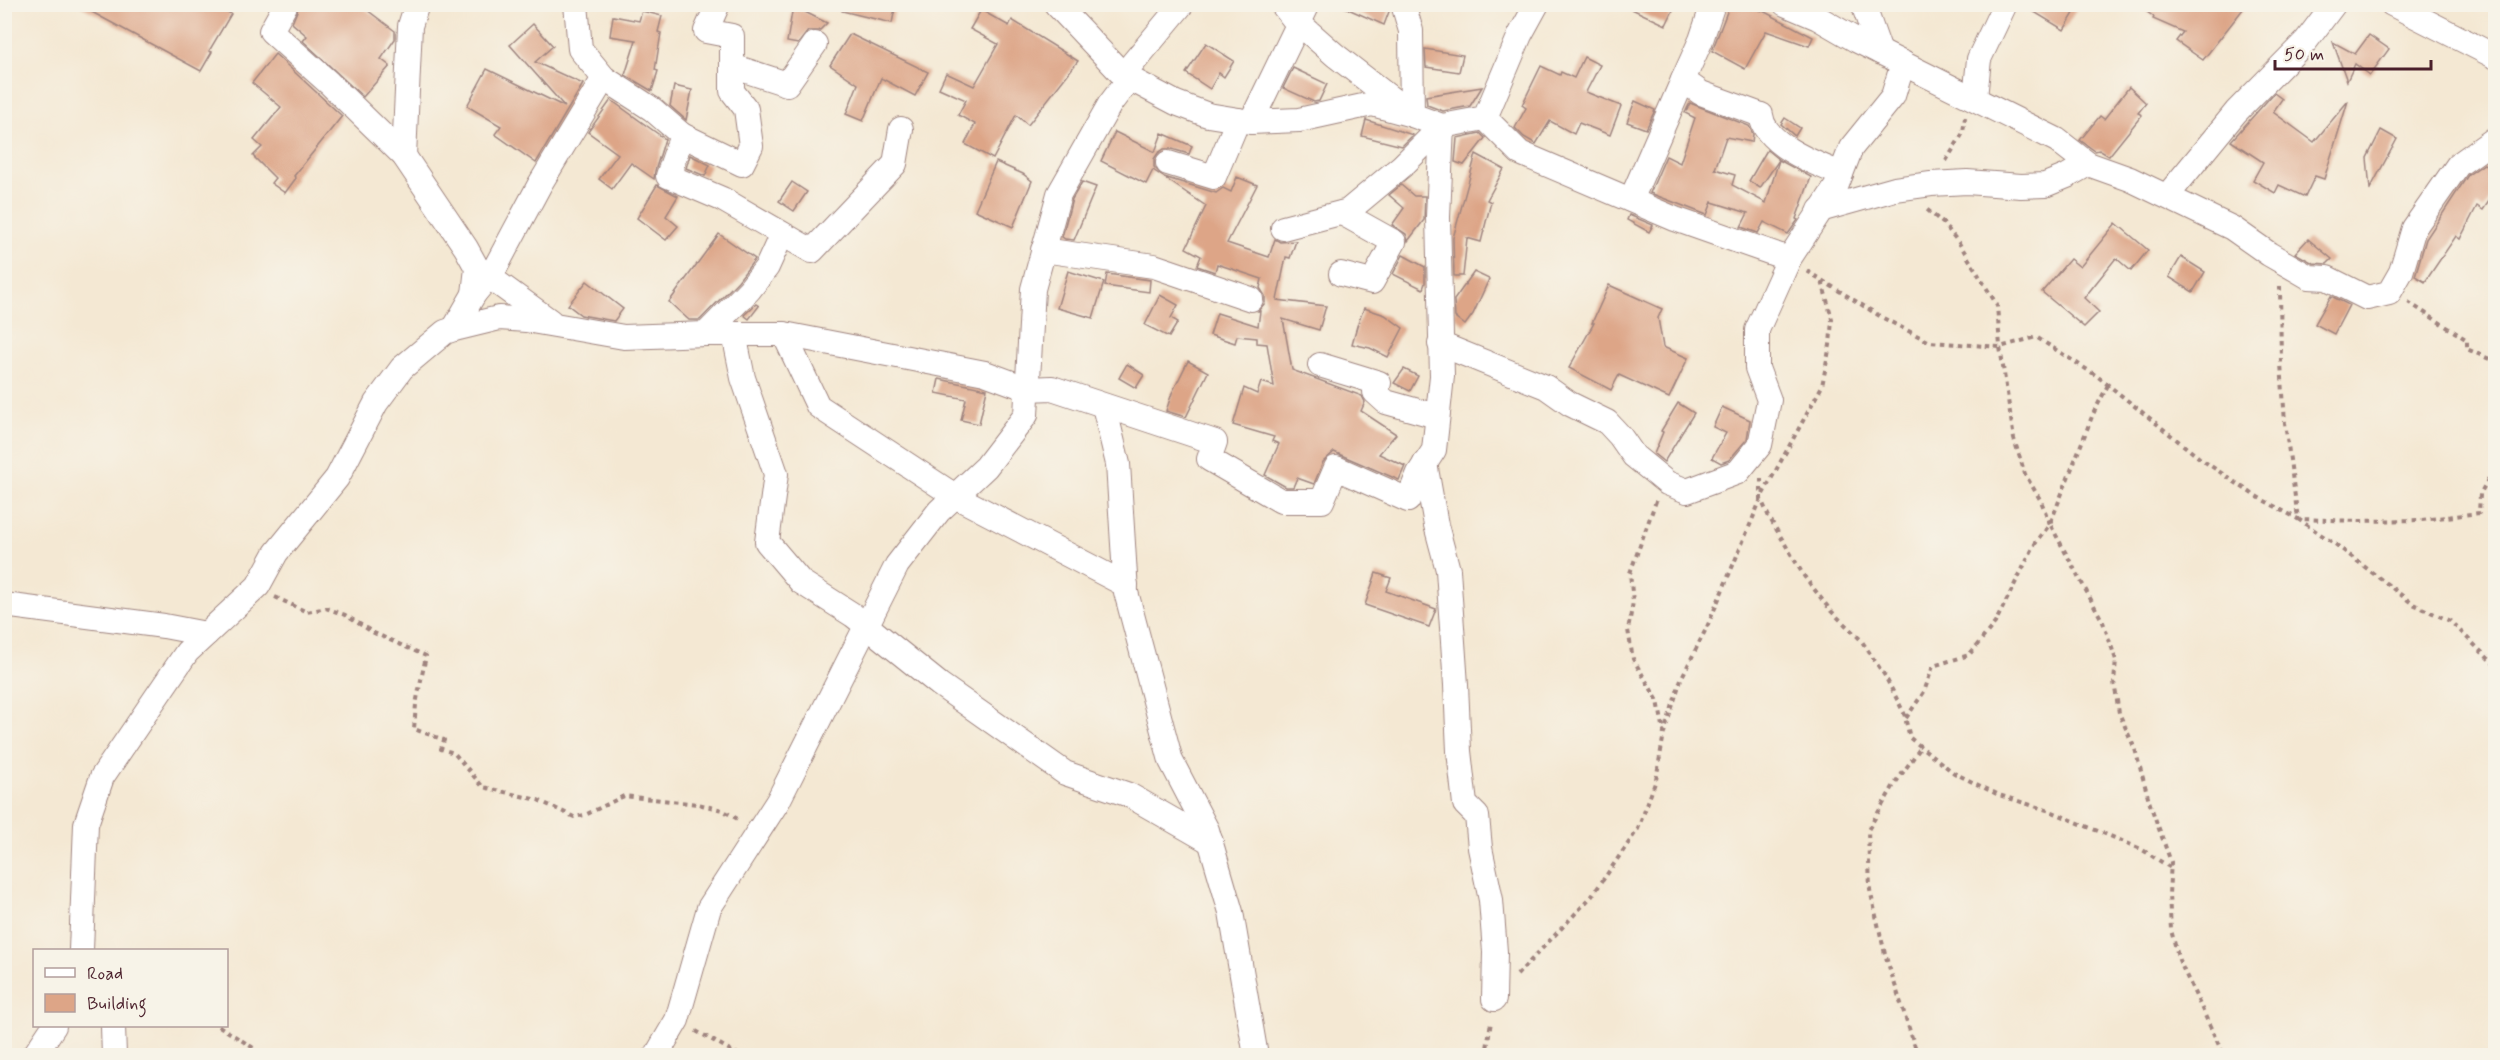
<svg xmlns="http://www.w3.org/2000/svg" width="2500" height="1060" font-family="Mynerve,sans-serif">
<rect width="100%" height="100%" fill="#f7f3e8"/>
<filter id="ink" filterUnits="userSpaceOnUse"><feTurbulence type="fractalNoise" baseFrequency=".0167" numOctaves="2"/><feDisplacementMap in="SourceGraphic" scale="12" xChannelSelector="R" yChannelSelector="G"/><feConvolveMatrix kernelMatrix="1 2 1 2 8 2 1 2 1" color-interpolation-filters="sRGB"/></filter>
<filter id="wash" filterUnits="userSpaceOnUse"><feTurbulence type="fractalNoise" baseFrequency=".008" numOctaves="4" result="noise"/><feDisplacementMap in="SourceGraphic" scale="24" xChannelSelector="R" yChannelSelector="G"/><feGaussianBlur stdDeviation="1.35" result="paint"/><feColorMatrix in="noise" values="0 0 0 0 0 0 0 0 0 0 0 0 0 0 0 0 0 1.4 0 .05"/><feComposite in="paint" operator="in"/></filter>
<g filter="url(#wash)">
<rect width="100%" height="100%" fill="#f4e8d3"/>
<g id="blocks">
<!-- building -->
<g fill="#dda587">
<path d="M77 4H215L231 14 209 51 212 52 201 71Z"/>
<path d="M300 4H359L395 31V39L381 59 390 66 363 97 303 41 307 36 292 23Z"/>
<path d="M842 4H896L892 23 842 11Z"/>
<path d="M1337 4H1389L1390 9 1384 25Z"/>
<path d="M1621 4H1676L1666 25Z"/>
<path d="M1730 4H1741L1763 11 1813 37 1809 46 1766 31 1745 69 1712 51Z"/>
<path d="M2021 4H2067L2076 10 2064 30Z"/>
<path d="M2136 4H2247L2203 60 2176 41 2183 32 2153 19 2154 17Z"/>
<path d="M793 6 827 23 819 31H808L798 44 787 42Z"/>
<path d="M981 10 1009 26 1012 20 1078 61 1028 125 1016 115 993 159 965 144 975 124 958 115 966 100 939 88 946 73 974 86 998 44 970 29Z"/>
<path d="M642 11 662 16 658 32 661 33 655 70 658 71 652 91 625 75 636 40 610 36 613 16 639 21Z"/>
<path d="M533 24 553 46 535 62 583 84 536 163 495 134 501 126 467 106 487 69 565 107 510 45Z"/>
<path d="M850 34 928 72 915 96 881 78 863 121 846 114 858 84 830 65Z"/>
<path d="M2369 35 2389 49 2370 75 2355 64 2347 81 2333 42 2355 54Z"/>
<path d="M1206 43 1234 61 1224 77 1219 73 1210 89 1186 73Z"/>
<path d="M1425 49 1463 55 1459 72 1426 67Z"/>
<path d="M275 54 342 116 294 176 296 178 285 193 271 183 275 178 253 156 262 147 254 140 281 107 252 83Z"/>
<path d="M1584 57 1600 65 1586 92 1621 106 1610 135 1579 123 1574 134 1550 121 1536 144 1524 137 1515 128 1526 108 1522 105 1541 66 1560 75 1561 72 1574 78Z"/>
<path d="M1293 68 1327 84 1319 101 1314 102 1283 88Z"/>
<path d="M674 86 692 90 686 120 670 106Z"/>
<path d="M1482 87 1470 106 1443 111 1427 105 1426 96Z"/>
<path d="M2129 87 2146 103 2138 113 2142 115 2109 156 2099 150 2095 151 2080 140 2100 116 2104 119Z"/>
<path d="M2274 93 2282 99 2273 112 2314 142 2348 101 2324 179 2315 176 2305 197 2279 185 2275 193 2253 180 2263 162 2231 141Z"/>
<path d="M611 100 665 139 655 171 654 179 631 163 612 189 599 179 618 154 588 132Z"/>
<path d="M1635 101 1655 110 1646 129 1627 122Z"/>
<path d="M1690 103 1749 126 1753 134 1752 142 1726 137 1715 169 1735 175 1732 185 1766 203 1779 160 1811 177 1796 219 1798 220 1788 234 1764 222 1758 233 1741 227 1748 213 1712 202 1707 215 1650 193 1666 156 1680 163 1695 118 1685 113Z"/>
<path d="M1785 118 1800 128 1795 136 1781 124Z"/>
<path d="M1366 120 1413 135 1402 146 1362 136Z"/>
<path d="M2381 130 2397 139 2370 189 2367 158Z"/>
<path d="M1115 132 1155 152 1162 133 1192 146 1189 154 1172 149H1164L1158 153 1154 159V167L1164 177 1216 193 1223 188 1231 192 1237 177 1257 185 1227 243 1269 257 1275 239 1280 242 1296 241 1290 258 1286 257 1277 300 1326 306 1319 330 1283 319 1292 370 1362 396 1365 402 1361 411 1396 434 1379 454 1405 466 1399 480 1334 452 1323 462 1314 484 1297 478 1293 487H1286L1265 475 1279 444 1272 441 1274 437 1233 425 1244 388 1257 394 1261 382 1274 386 1267 344 1257 343V338L1237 336 1235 343 1210 335 1217 313 1258 326 1260 311H1258L1265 303V296L1260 288 1262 279 1217 264 1215 272 1197 266 1201 256 1186 248 1206 206 1153 170 1146 184 1101 161Z"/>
<path d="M1480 133 1485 138 1464 165 1455 162 1457 138Z"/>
<path d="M1767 150 1779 160 1760 188 1749 181Z"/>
<path d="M1476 154 1504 169 1487 200 1491 202 1481 242 1467 238 1463 276H1454L1453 238Z"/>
<path d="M690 155 710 165 705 176 686 168Z"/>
<path d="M996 162 1023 174 1032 181 1013 227 975 210Z"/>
<path d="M2484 164 2496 172V191L2483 210 2477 206 2460 239 2456 236 2425 282 2415 276 2426 239 2468 175Z"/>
<path d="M792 182 807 192 794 211 779 201Z"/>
<path d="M1082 182 1096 187 1074 240 1065 239 1062 237 1072 199Z"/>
<path d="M657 185 678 196 666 216 678 226 666 240 637 218Z"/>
<path d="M1401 185 1414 196H1425L1424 220 1408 241 1406 234 1392 225 1404 208 1389 195Z"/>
<path d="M1629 215 1653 225 1649 232 1627 220Z"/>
<path d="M2116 223 2148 250 2131 271 2116 258 2084 298 2099 312 2084 327 2042 292 2070 259 2080 267Z"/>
<path d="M719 234 755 259 738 281 700 320H689L669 302Z"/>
<path d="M2308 239 2332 259 2327 264 2313 263 2295 253Z"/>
<path d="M1403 255 1425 267V283L1423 289 1393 274Z"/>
<path d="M2181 257 2205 272 2193 292 2169 277Z"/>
<path d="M1068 271 1104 282 1093 318 1057 308Z"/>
<path d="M1474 272 1489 279 1473 314 1465 325 1455 317 1454 300Z"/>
<path d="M1107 274 1150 280 1149 292 1105 286Z"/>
<path d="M587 281 623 309 614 321 581 315 568 305Z"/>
<path d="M1609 285 1662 309 1658 318 1663 347 1688 358 1669 398 1619 375 1611 390 1569 368 1594 323H1592Z"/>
<path d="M1160 295 1178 305 1171 318 1178 322 1169 337 1145 325Z"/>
<path d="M2331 296 2349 305 2334 334 2315 324Z"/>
<path d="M756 304 759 306 749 319 744 315Z"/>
<path d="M1364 308 1385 315 1403 328 1388 357 1370 348 1352 344 1357 326Z"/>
<path d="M1188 361 1208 372 1186 417 1166 411 1172 393Z"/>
<path d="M1127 364 1144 375 1136 388 1119 378Z"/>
<path d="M1404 369 1418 376 1410 391 1394 383Z"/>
<path d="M939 379 987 389 979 424 961 420 966 399 936 393Z"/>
<path d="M1678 403 1694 413 1664 462 1654 454 1663 432 1661 431Z"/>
<path d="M1722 407 1750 420 1747 439 1729 460 1721 463 1712 458 1726 433 1713 427Z"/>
<path d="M1376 573 1391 578 1386 591 1436 609 1429 627 1365 605Z"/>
</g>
</g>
</g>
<g filter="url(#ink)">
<use href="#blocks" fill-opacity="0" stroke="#9f847f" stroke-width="1.5"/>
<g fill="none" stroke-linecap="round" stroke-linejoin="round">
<!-- minor casing -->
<g stroke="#9f847f" stroke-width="26">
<g id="minor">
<path d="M286 4 271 31 329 83 404 156 466 248 477 268 474 294"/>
<path d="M576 4 580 49 604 78 652 109 682 135 668 176 722 199 812 251 895 164 901 129"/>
<path d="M1056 4 1123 75 1176 103 1208 115 1251 122 1299 120 1372 104 1412 115 1411 31 1403 4"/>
<path d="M1282 4 1293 18 1335 55 1412 115 1442 126 1485 118 1520 35 1537 4"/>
<path d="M1713 4 1701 40 1683 80 1701 93 1761 115C1764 145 1817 164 1841 174"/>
<path d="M1785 4 1818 18 1856 40 2057 140 2088 164 2130 179 2232 228 2269 254 2309 277 2327 278 2367 298 2389 293 2401 272 2414 228 2458 165 2496 138"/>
<path d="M1863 4 1880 52"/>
<path d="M2392 4 2496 57"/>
<path d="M732 66 787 84 815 44"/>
<path d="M1123 75 1182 4"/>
<path d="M604 78 540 184 494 270 474 294 454 329 499 318 526 320 624 337 706 334 749 290 767 267 782 234"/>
<path d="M1975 98 1979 59 2005 4"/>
<path d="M1485 118 1520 153 1675 219 1789 259"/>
<path d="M1251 122 1308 4"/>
<path d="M682 135 742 164 751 146 746 109 732 91V36L706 31 718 4"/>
<path d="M404 156 410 26 417 4"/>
<path d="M1168 163 1214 177 1238 120"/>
<path d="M2167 196 2236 112 2306 41 2334 4"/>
<path d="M1631 200 1683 80"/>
<path d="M1820 210 1895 189 1931 184 1967 182 2021 186 2045 185 2067 176 2088 164"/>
<path d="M1283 228 1348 211 1402 166 1442 126"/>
<path d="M1043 250 1154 266 1251 299"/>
<path d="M477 268 550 321"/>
<path d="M1341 274 1372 282 1394 242 1342 213"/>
<path d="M706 334H784L985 373 1028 389 1052 388 1215 442 1209 459 1281 501H1322L1336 468 1408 500 1419 473 1434 450 1442 376 1438 217 1442 126"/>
<path d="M734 334 743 378 776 474 767 542 801 582 853 615 939 684 1065 773 1129 795 1211 842"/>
<path d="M784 334 818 406 955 496 1126 585"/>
<path d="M1440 344 1546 387 1570 404 1607 422 1620 436 1634 456 1667 483 1687 491 1738 472 1760 445 1769 400 1757 368V330L1789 259 1836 187 1851 148 1893 96 1903 63"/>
<path d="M1320 365 1379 383 1375 392 1386 402 1436 416"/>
<path d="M1104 406 1118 464 1126 592 1171 761 1207 830 1231 912 1256 1056"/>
<path d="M1425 463 1436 525 1448 570 1456 685 1459 751 1465 804 1477 816 1480 848 1491 900 1495 952 1494 999"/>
<path d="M4 605 164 626 206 634"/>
<path d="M81 950 86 824 102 777 187 652 258 586 276 553 337 478 376 403 402 368 445 332 454 329"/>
<path d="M113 1026 114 1056"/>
<path d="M34 1056 54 1026"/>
<path d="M656 1056 677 1020 709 908 778 801 897 565 939 511 986 467 1026 415 1033 289 1059 194 1110 104 1129 79"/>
</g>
</g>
<!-- path -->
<g stroke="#9f847f" stroke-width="4" stroke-dasharray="4.5 4.5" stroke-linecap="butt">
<path d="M1946 161 1963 133 1965 117"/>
<path d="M1807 271 1883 318 1930 342 2000 347 2036 337 2097 376 2202 460 2254 495 2298 519 2359 521 2422 520 2479 513 2480 494 2496 465"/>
<path d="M2280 286 2281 363 2285 423 2298 519 2335 544 2413 604 2450 621 2496 666"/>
<path d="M2408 302 2467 340V349L2496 362"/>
<path d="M2108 385 2093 414 2050 524 2103 622 2116 660 2114 682 2119 713 2135 749 2150 804 2171 862 2169 894 2171 930 2179 960 2224 1056"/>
<path d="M1761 478V499L1769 517 1804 576 1831 611 1861 640 1885 676 1904 713 1910 738 1954 773 1999 795 2050 811 2141 849 2171 868"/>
<path d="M1656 501 1630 573 1633 602 1628 630 1633 659 1658 701 1664 732"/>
<path d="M275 597 307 612 326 608 345 615 374 633 426 656 416 704 414 729 444 740 441 749 454 753 483 787 538 800 574 817 585 815 624 796 698 804 722 810 741 821"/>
<path d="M1906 718 1924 692 1933 666 1969 655 1995 623 2035 544 2050 524 2041 501 2025 474 2014 439 2000 347 1997 305 1959 243 1944 224 1924 207"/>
<path d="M1517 975 1592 896 1638 829 1656 780 1664 733 1681 679 1707 627 1763 494 1822 386 1830 345 1832 319 1822 281"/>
<path d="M219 1026 252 1047 258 1056"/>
<path d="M696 1031 741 1056"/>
<path d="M1486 1056 1491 1021"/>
<path d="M1918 1056 1885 954 1870 890 1868 830 1894 785 1921 747"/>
</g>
<!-- minor -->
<use href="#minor" stroke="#fff" stroke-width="24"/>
</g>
</g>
<!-- margin -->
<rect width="2500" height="1060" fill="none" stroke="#f7f3e8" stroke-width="24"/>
<!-- legend -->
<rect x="33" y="949" width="195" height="78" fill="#f7f3e8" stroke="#b29e9c" stroke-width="1.5"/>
<rect x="45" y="968" width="30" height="9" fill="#ffffff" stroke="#b29e9c" stroke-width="1.5"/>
<text x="87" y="979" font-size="18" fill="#4a1f2b">Road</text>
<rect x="45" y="994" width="30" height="18" fill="#dda587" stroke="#b29e9c" stroke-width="1.5"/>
<text x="87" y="1009" font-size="18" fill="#4a1f2b">Building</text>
<!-- scale -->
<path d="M2275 60v9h156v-9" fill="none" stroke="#4a1f2b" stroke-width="3"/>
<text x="2284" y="60" font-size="18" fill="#4a1f2b" stroke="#f7f3e8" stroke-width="4.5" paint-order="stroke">50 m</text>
</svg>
